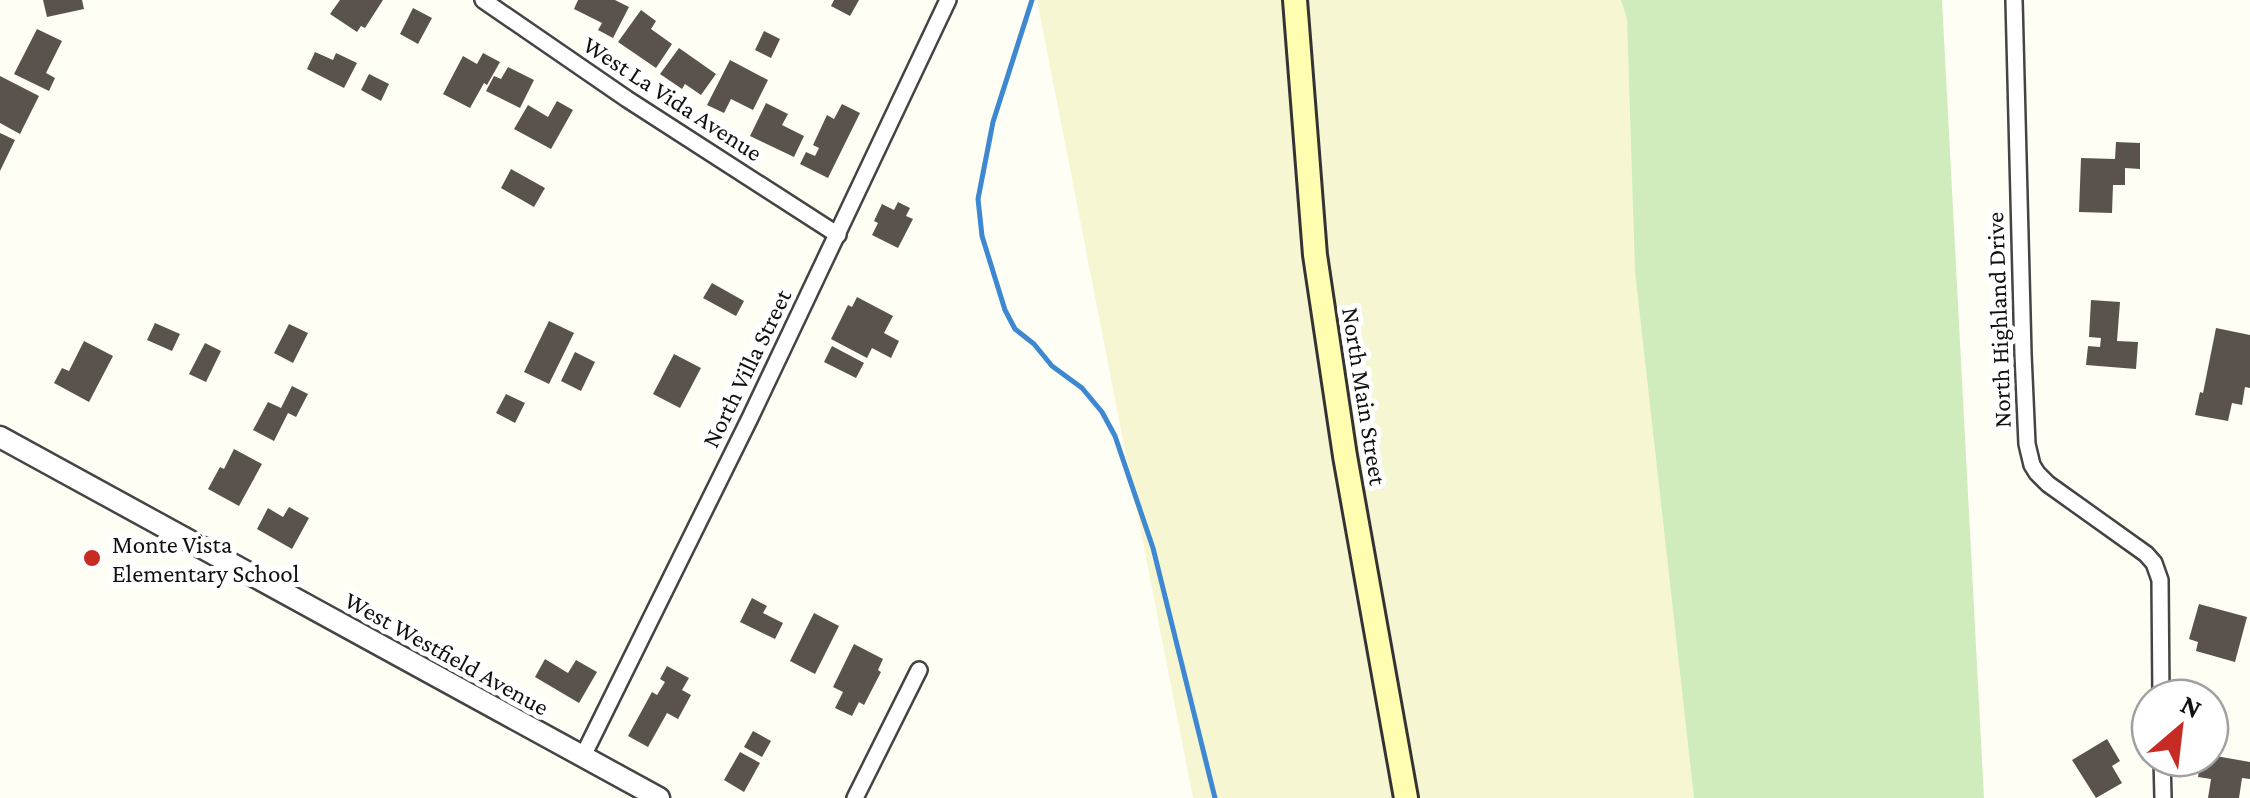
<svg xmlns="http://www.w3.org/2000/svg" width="2250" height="798" font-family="'Crimson Pro',serif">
<rect width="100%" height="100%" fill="#fffef5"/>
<!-- farmland -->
<path fill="#f6f6d3" d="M1037 0H1621L1627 19 1635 272 1694 798H1193Z"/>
<!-- green -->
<path fill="#d0ebbc" d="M1621 0H1942L1984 798H1694L1635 272 1627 19Z"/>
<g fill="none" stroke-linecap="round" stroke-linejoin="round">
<!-- stream -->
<path stroke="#3d88d1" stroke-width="5" d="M1032 0 993 122 978 199 982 236 1005 310 1015 329 1034 344 1052 366 1082 388 1102 412 1115 436 1153 548 1215 798"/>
</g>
<!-- building -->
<g fill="#5a534d">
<path d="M43 0H82L84 9 47 17Z"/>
<path d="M340 0H383L365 28 361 26 357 32 330 14Z"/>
<path d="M578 0H615L629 7 613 38 598 30 602 23 574 9Z"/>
<path d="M834 0H859L850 16 831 6Z"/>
<path d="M413 8 432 18 418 44 400 34Z"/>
<path d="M641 10 656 21 651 29 672 44 656 68 618 42Z"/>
<path d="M37 29 62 41 46 73 55 78 49 91 14 74Z"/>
<path d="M764 31 780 39 771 58 755 50Z"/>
<path d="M679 48 716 74 701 95 685 84 682 89 660 74Z"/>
<path d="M315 52 333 60 336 53 357 63 344 88 307 69Z"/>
<path d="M483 53 500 62 487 85 484 83 470 108 443 94 463 56 477 64Z"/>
<path d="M730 60 768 80 753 110 731 99 724 113 707 105Z"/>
<path d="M508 67 534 80 520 108 486 91 494 76 501 79Z"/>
<path d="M369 74 389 84 381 101 361 90Z"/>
<path d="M0 76 39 96 20 134 0 123Z"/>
<path d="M557 101 573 110 551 149 514 129 528 105 548 117Z"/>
<path d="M766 103 788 114 782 125 804 136 794 157 750 136Z"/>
<path d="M842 104 860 113 828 178 800 164 806 152 815 156 819 148 813 145 827 115 834 119Z"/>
<path d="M0 133 15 140 0 171Z"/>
<path d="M2116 142 2140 143V169L2125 168V185H2113L2112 213 2079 212 2081 158 2115 159Z"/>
<path d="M511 169 545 188 534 207 501 188Z"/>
<path d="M898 202 910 208 906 216 913 219 898 248 872 235 878 223 874 221 882 204 894 210Z"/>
<path d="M712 283 744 301 736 316 703 298Z"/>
<path d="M857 297 893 316 884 333 899 341 891 358 872 348 867 358 831 339 848 305 852 307Z"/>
<path d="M2091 300 2120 302 2117 341 2138 342 2136 369 2086 365 2088 346 2100 347 2101 338 2089 337Z"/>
<path d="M549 321 574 333 549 384 524 372Z"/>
<path d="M155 323 180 334 172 351 147 340Z"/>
<path d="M289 324 308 333 293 363 274 353Z"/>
<path d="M2216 328 2250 335V388L2245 387 2242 405 2232 403 2228 421 2195 415 2200 392 2203 393Z"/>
<path d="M84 341 113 356 89 402 54 383 62 368 69 371Z"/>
<path d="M205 343 221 351 206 382 189 374Z"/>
<path d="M832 346 864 363 856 378 824 362Z"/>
<path d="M575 352 595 362 581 391 561 381Z"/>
<path d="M674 354 701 368 680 408 653 394Z"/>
<path d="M292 386 308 394 296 417 288 413 274 441 253 430 268 402 281 408Z"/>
<path d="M506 394 525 403 515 423 496 413Z"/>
<path d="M234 449 262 464 239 506 208 489 220 467 224 469Z"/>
<path d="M289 507 309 518 292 549 257 529 268 508 283 517Z"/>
<path d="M752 598 767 606 763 613 783 623 775 639 740 622Z"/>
<path d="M2199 604 2247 617 2235 662 2196 651 2198 642 2189 639Z"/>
<path d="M814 613 839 626 815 674 790 661Z"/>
<path d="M854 644 883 659 878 670 881 672 864 705 859 702 852 716 835 708 843 692 833 687Z"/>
<path d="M545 659 568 673 576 660 597 672 579 703 535 677Z"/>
<path d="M667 666 689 678 682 690 691 695 678 719 667 713 648 747 628 736 652 692 657 695 665 682 660 679Z"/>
<path d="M753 731 771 741 762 757 744 747Z"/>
<path d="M2107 739 2120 761 2112 766 2122 783 2096 798 2072 760Z"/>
<path d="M740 752 760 763 744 792 724 780Z"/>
<path d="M2210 755 2250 762V779L2242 778 2239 798H2208L2211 779 2198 777 2201 758H2210Z"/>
</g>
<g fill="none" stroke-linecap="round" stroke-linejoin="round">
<!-- minor casing -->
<g stroke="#444" stroke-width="20">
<g id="minor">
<path d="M483 0 627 99 838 235"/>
<path d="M2014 0 2023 354 2027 444 2032 465 2037 473 2048 484 2146 554 2154 563 2160 580 2161 698"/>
<path d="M583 756 750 418 948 0"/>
<path d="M2162 758 2163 798"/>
<path d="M855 798 919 670"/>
</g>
</g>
<!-- tertiary casing -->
<g stroke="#444" stroke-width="25">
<path id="tertiary" d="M0 437 659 798"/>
</g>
<!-- secondary casing -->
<g stroke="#333" stroke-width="28">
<path id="secondary" d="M1295 0 1315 255 1345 456 1406 798"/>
</g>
<!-- minor -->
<use href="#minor" stroke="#fff" stroke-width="15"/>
<!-- tertiary -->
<use href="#tertiary" stroke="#fff" stroke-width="20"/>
<!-- secondary -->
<use href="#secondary" stroke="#fffeb0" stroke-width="22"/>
</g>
<!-- markers -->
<circle fill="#c62b24" stroke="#fff" stroke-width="4" cx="92" cy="558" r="10"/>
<g text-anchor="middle" stroke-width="10" stroke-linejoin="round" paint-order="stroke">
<!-- street labels -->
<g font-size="25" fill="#111" stroke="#fff">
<text transform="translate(673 98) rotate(33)" y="9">West La Vida Avenue</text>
<text transform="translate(1998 320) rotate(-92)" y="9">North Highland Drive</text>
<text transform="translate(746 368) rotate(-64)" y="9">North Villa Street</text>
<text transform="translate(1365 396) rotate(81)" y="9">North Main Street</text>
<text transform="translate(447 653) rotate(29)" y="9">West Westfield Avenue</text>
</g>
<!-- poi labels -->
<g font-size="25" fill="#111" stroke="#fff" text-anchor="start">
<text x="112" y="553">Monte Vista<tspan x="112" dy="29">Elementary School</tspan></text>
</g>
</g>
<!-- north arrow -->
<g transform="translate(2180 728) rotate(28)"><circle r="48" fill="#ffffff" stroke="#a0a0a0" stroke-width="2.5"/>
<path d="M0-8L18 38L0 25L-18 38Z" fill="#c62b24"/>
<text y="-15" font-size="28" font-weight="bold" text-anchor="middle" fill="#111111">N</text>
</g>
</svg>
